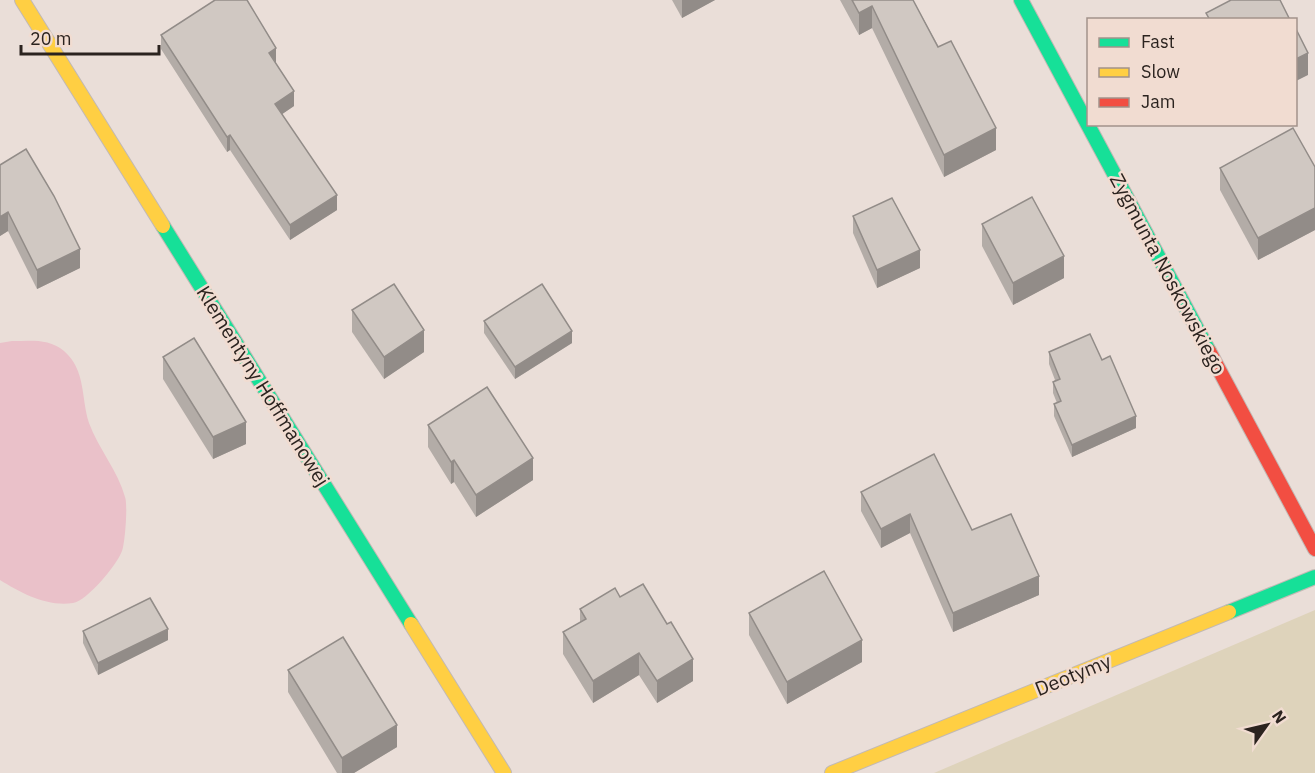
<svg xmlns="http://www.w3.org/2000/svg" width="1315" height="773" font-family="'IBM Plex Sans',sans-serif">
<rect width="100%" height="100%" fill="#eaded8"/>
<!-- green -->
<path fill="#ded3bb" d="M1315 610V773H934Z"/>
<!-- water -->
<path fill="#eac1c9" d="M12 341C30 341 49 338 64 351 86 370 81 398 89 423 98 448 118 471 125 497 128 504 125 544 122 551 117 565 87 601 73 603 47 607 21 593 0 580V343Z"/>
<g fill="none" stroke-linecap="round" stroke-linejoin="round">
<!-- fast casing -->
<g stroke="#c2b9b4" stroke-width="16">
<g id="fast">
<path d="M1021 0 1209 351"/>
<path d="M163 226 411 624"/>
<path d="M1229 612 1315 577"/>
</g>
</g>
<!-- slow casing -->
<g stroke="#c2b9b4" stroke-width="16">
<g id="slow">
<path d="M22 0 163 226"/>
<path d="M411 624 504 773"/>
<path d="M832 773 1229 612"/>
</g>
</g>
<!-- jam casing -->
<g stroke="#c2b9b4" stroke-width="16">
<path id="jam" d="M1209 351 1315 549"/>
</g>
<!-- fast -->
<use href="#fast" stroke="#16e098" stroke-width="14"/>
<!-- slow -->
<use href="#slow" stroke="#ffcf43" stroke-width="14"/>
<!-- jam -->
<use href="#jam" stroke="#f24e42" stroke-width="14"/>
</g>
<!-- wall -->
<g fill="#b3aca7">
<path d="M672 0H715L682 18Z"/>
<path d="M840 0H913L996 150 944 177 872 28 859 35Z"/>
<path d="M161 35 275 63 294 106 282 114 337 210 290 240 230 150 227 152 161 49Z"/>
<path d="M0 165 80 268 37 289 8 231 0 236Z"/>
<path d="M1315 167V230L1258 260 1220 190V168Z"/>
<path d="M853 216 920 268 877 288 853 233Z"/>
<path d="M982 224 1064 278 1013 305 982 246Z"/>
<path d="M352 310 424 352 384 379 352 332Z"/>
<path d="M484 321 572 343 515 379 484 333Z"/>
<path d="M1049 352 1102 360 1136 428 1072 457 1054 416V404L1057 403 1053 393V382L1055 380 1049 364Z"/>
<path d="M163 357 246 444 213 459 163 379Z"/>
<path d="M428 425 533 480 476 517 454 482 451 484 428 447Z"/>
<path d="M861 492 972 530 1039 595 953 632 910 533 881 548 861 511Z"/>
<path d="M580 609 693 681 657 703 639 675 593 703 563 654V632L580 622Z"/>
<path d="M749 613 862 662 787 704 749 635Z"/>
<path d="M83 631 168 640 98 675 83 643Z"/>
<path d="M288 670 397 747 354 773H337L288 692Z"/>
</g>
<!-- shaded-wall -->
<g fill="#928c88">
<path d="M682 0H715L682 18Z"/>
<path d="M872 6V28L859 35V13Z"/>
<path d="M276 48V63L269 53Z"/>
<path d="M1308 53V75L1296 81V59Z"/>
<path d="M294 91V106L275 119V104Z"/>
<path d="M996 128V150L944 177V155Z"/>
<path d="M230 135V150L227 152V137Z"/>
<path d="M337 195V210L290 240V225Z"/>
<path d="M1315 208V230L1258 260V238Z"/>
<path d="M8 212V231L0 236V217Z"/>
<path d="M80 249V268L37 289V270Z"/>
<path d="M920 250V268L877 288V270Z"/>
<path d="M1064 256V278L1013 305V283Z"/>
<path d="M424 330V352L384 379V357Z"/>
<path d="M572 331V343L515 379V367Z"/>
<path d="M1136 416V428L1072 457V445Z"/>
<path d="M246 422V444L213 459V437Z"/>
<path d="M533 458V480L476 517V495Z"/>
<path d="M454 460V482L451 484V462Z"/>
<path d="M910 514V533L881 548V529Z"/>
<path d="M1039 576V595L953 632V613Z"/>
<path d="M168 629V640L98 675V663Z"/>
<path d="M862 640V662L787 704V682Z"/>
<path d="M639 653V675L593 703V681Z"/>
<path d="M693 659V681L657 703V681Z"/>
<path d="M397 725V747L354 773H342V758Z"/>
</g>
<!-- building -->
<g fill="#d0c8c2" stroke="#928c88" stroke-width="1.5">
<path d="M215 0H247L276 48 269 53 294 91 275 104 337 195 290 225 230 135 227 137 161 35Z"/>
<path d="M852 0H913L938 47 951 41 996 128 944 155 872 6 859 13Z"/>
<path d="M1231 0H1280L1290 20H1210L1206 13Z"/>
<path d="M1296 29 1308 53 1296 59Z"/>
<path d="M1293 128 1315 167V208L1258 238 1220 168Z"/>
<path d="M26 149 54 196 80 249 37 270 8 212 0 217V165Z"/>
<path d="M1032 197 1064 256 1013 283 982 224Z"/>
<path d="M892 198 920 250 877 270 853 216Z"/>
<path d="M394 284 424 330 384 357 352 310Z"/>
<path d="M542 284 572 331 515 367 484 321Z"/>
<path d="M1090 334 1102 360 1110 356 1136 416 1072 445 1054 404 1061 401 1053 382 1060 379 1049 352Z"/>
<path d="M194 338 246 422 213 437 163 357Z"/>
<path d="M487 387 533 458 476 495 454 460 451 462 428 425Z"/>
<path d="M934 454 972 530 1011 514 1039 576 953 613 910 514 881 529 861 492Z"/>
<path d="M824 571 862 640 787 682 749 613Z"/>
<path d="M643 584 667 624 671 622 693 659 657 681 639 653 593 681 563 632 586 619 580 609 615 588 620 597Z"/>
<path d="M150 598 168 629 98 663 83 631Z"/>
<path d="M343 637 397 725 342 758 288 670Z"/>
</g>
<g text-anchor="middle" stroke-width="5" stroke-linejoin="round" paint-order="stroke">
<!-- street labels -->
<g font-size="20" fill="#2b231f" stroke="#f1dcd1">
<text transform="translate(1168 274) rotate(62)" y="7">Zygmunta Noskowskiego</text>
<text transform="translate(263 386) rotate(58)" y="7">Klementyny Hoffmanowej</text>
<text transform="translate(1073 675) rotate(-22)" y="7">Deotymy</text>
</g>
</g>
<!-- legend -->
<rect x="1087" y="18" width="210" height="108" fill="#f1dcd1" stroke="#a2928a" stroke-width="1.5"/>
<rect x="1099" y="38" width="30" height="9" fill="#16e098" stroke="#a2928a" stroke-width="1.5"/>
<text x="1141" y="48" font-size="18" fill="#2b231f">Fast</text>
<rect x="1099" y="68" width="30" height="9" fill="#ffcf43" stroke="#a2928a" stroke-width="1.5"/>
<text x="1141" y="78" font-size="18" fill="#2b231f">Slow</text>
<rect x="1099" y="98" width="30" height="9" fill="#f24e42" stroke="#a2928a" stroke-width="1.5"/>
<text x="1141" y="108" font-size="18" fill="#2b231f">Jam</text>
<!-- north arrow -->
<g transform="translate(1267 725) rotate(56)" stroke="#f1dcd1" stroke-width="4.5" paint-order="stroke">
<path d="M0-4.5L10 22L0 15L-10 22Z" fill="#2b231f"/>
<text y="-9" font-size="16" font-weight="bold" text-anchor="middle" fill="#2b231f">N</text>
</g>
<!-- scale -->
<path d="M21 45v9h138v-9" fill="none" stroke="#2b231f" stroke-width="3"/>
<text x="30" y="45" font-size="18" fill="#2b231f" stroke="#f1dcd1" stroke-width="4.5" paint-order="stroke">20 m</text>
</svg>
